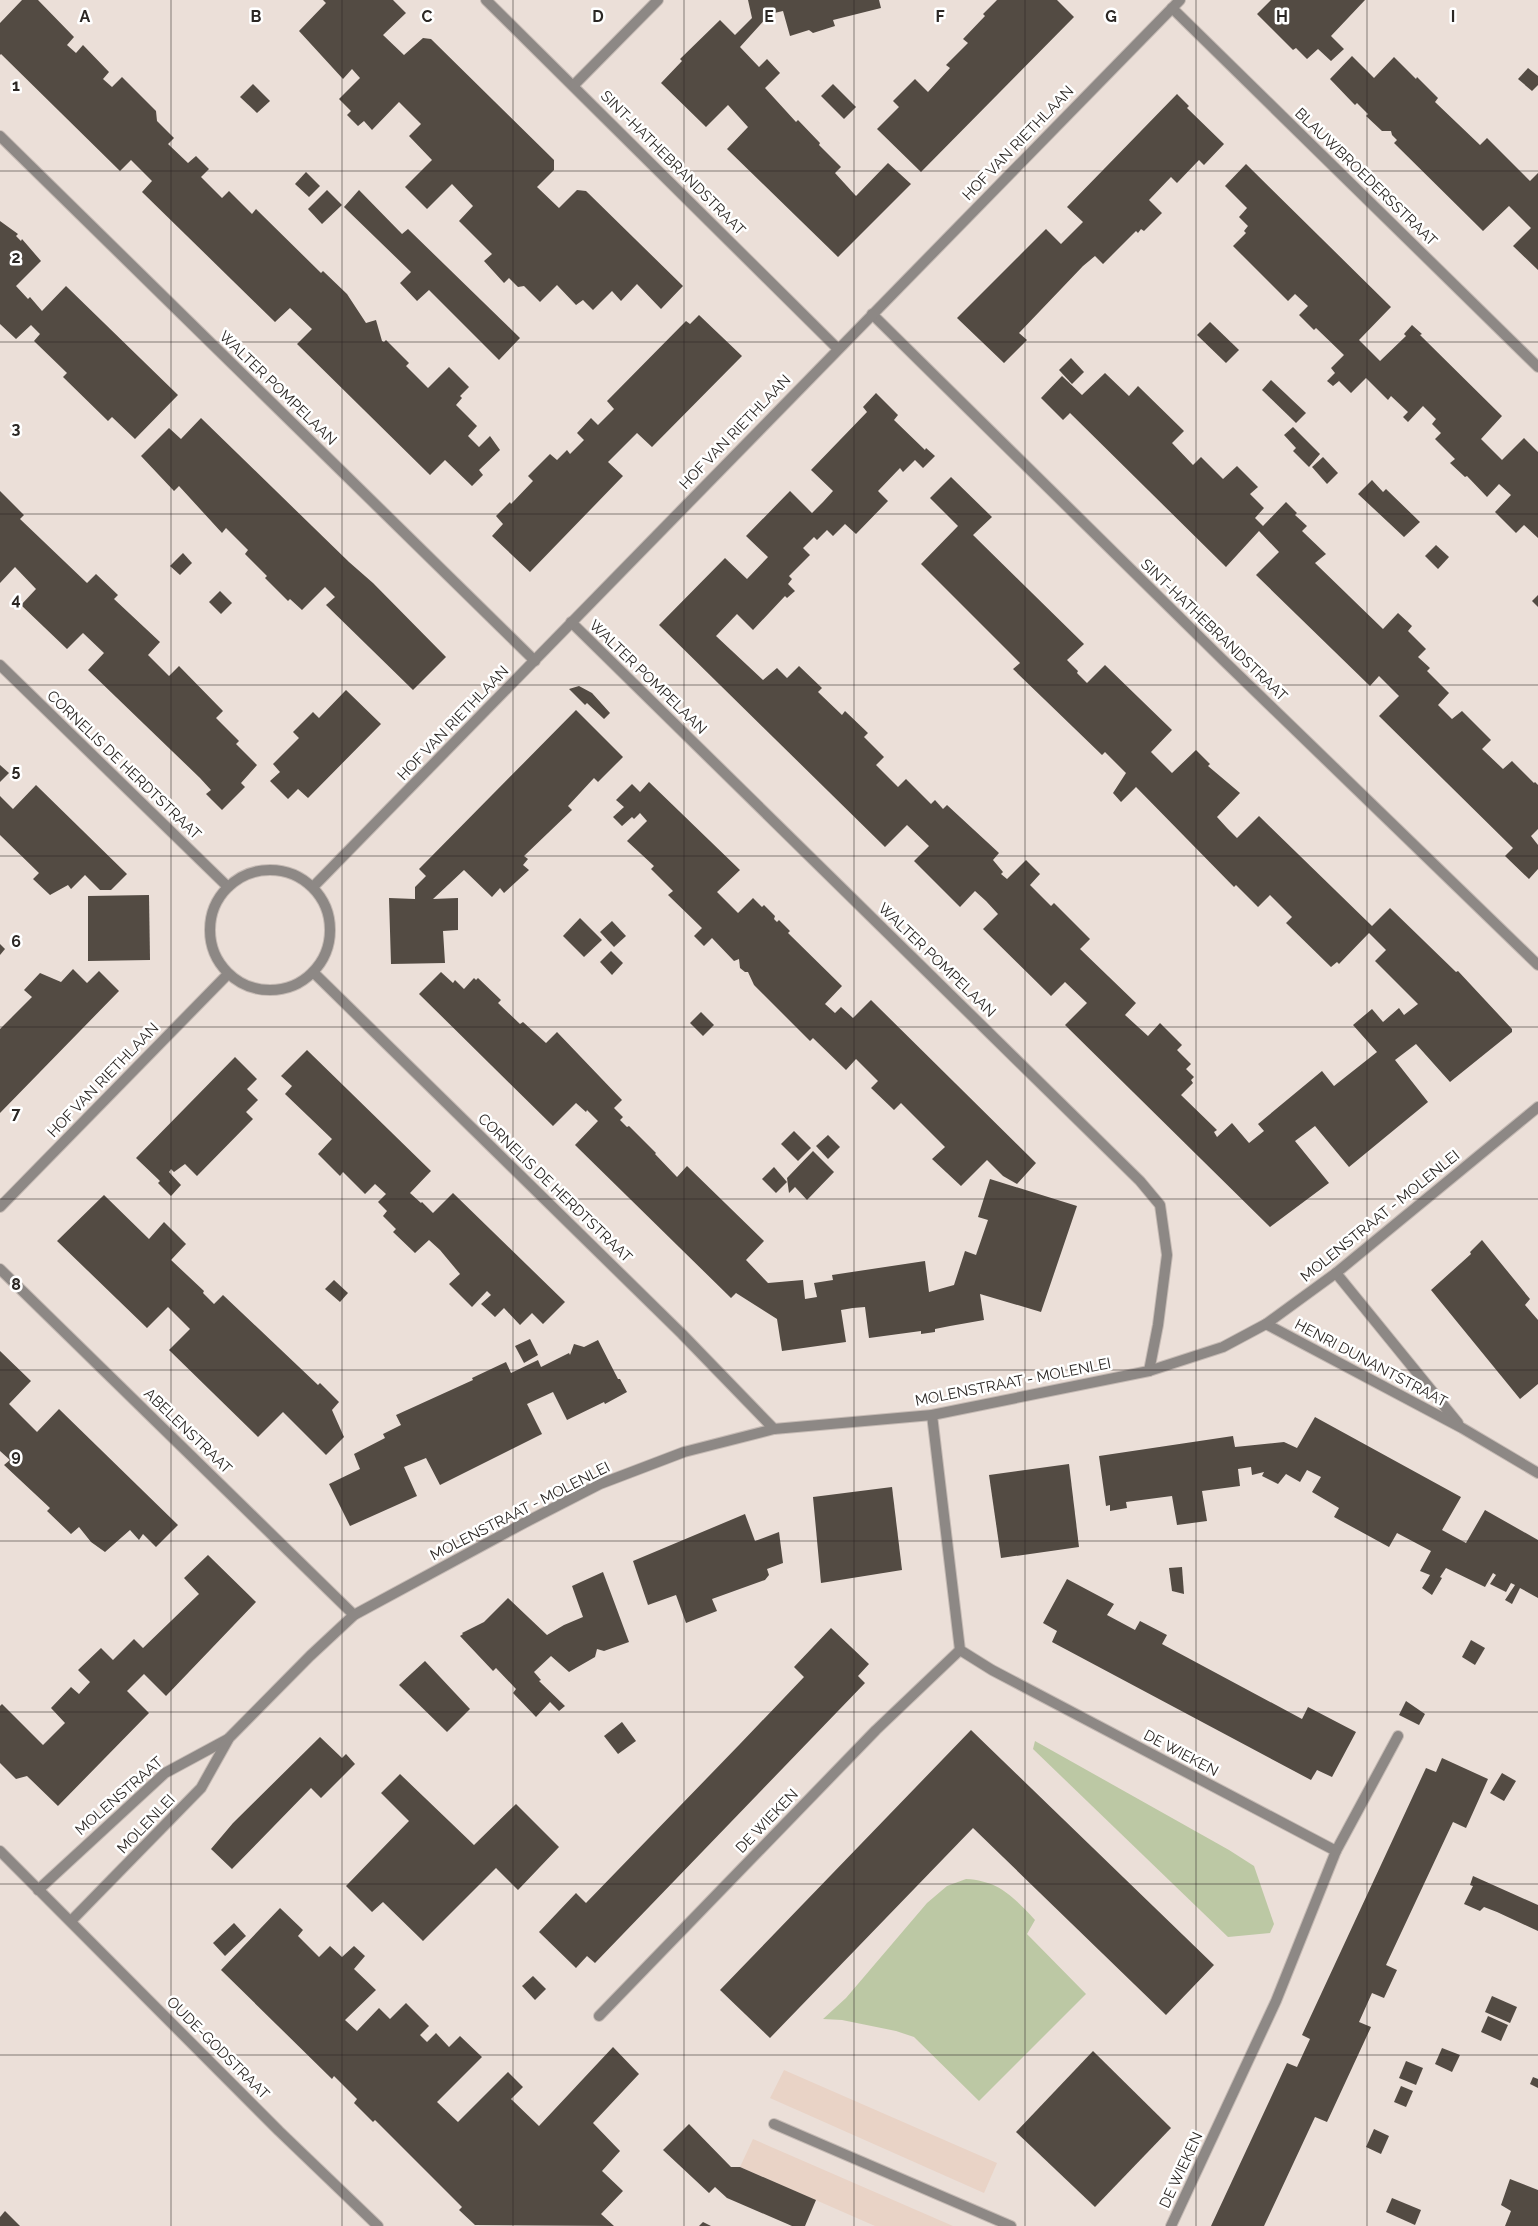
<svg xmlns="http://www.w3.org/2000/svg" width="1538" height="2226" font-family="Raleway,sans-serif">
<rect width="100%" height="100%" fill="#ebdfd8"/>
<!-- industrial -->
<g fill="#e9d3c6">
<path d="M784 2070 997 2163 984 2193 770 2098Z"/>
<path d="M753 2139 953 2226H875L740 2167Z"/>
</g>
<!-- green -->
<g fill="#bcc8a4">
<path d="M1035 1741 1229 1850 1254 1866 1274 1924 1270 1933 1228 1937 1033 1749Z"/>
<path d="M966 1879C1000 1881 1013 1897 1035 1920L1027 1934 1086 1994 979 2101 914 2037 896 2031 842 2020 823 2019 846 1998 927 1903 947 1886Z"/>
</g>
<!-- building -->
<g fill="#534b43">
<path d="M22 0H38L74 37 67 45 76 53 83 45 109 72 103 79 112 87 122 77 156 111 157 121 174 138 168 144 188 163 196 156 209 169 201 177 222 198 229 191 252 214 256 209 321 273 323 271 347 294 366 323 376 320 382 341 384 342 386 340 409 363 406 366 428 388 449 367 469 387 460 396 462 398 456 405 477 426 468 436 479 447 490 436 500 450 479 470 483 475 472 486 445 460 430 475 297 344 312 329 290 308 275 322 142 192 152 181 131 160 120 171 1 54 0 55V23Z"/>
<path d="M323 0H393L406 13 383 35 404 55 423 38 431 39 554 160V170L537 187 559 208 577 190 586 191 683 286 661 309 637 284 621 301 612 291 593 310 583 300 576 305 557 285 540 302 524 286 518 287 509 278 504 283 484 261 492 254 459 221 473 206 452 184 427 209 405 187 432 160 409 136 421 124 399 102 372 130 364 121 358 126 347 115 351 111 339 99 360 78 352 69 343 79 299 31 326 3Z"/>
<path d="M748 0H879L881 8 833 20 835 26 813 33 809 30 790 36 783 11 770 14 740 47 759 67 767 59 780 73 765 88 796 122 798 120 820 143 819 145 841 167 835 173 856 196 888 163 911 184 838 257 727 149 748 127 728 105 706 127 661 83 682 61 680 59 720 20 735 35 752 18Z"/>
<path d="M997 0H1057L1074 17 921 172 877 129 899 107 893 101 915 79 928 92 950 68 946 65 968 43 963 39 985 16 983 14Z"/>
<path d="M1271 0H1365L1331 36 1344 49 1331 61 1318 49 1307 59 1296 48 1293 50 1257 14Z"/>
<path d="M1352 56 1374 78 1394 57 1416 79 1417 77 1438 98 1435 102 1480 145 1487 138 1530 181 1538 173V270L1513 246 1531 228 1509 206 1483 231 1394 143 1397 140 1392 135 1391 131H1382L1366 116 1368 114 1357 103 1355 105 1352 102 1330 79Z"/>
<path d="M1528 68 1538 76V85L1532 91 1518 79Z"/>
<path d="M253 84 270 101 257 113 240 97Z"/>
<path d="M833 84 856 107 844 119 821 96Z"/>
<path d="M1177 94 1189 106 1187 108 1224 144 1204 165 1199 160 1177 183 1171 177 1149 200 1162 213 1144 231 1141 229 1138 233 1136 231 1103 264 1095 256 1083 266 1019 333 1027 340 1004 363 957 318 1046 229 1061 244 1083 222 1067 207Z"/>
<path d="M1246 164 1391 307 1359 340 1380 361 1406 336 1404 334 1412 325 1422 334 1420 335 1502 416 1481 439 1502 460 1524 438 1538 452V538L1524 525 1516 533 1495 512 1511 495 1499 484 1487 497 1467 476 1465 477 1450 463 1455 459 1435 439 1441 433 1432 424 1436 419 1423 406 1408 422 1403 417 1408 412 1391 396 1388 400 1366 378 1351 393 1339 381 1333 386 1327 381 1335 373 1331 368 1344 355 1316 328 1314 330 1299 315 1308 306 1295 294 1288 301 1233 246 1246 233 1244 231 1248 226 1239 217 1247 208 1225 186Z"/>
<path d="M306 172 320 186 309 197 295 184Z"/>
<path d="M327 190 342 205 322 224 308 209Z"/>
<path d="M359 190 402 234 408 229 520 338 499 360 429 290 417 301 400 283 411 272 344 207Z"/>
<path d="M0 221 18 234 16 236 21 241 22 239 41 261 16 286 28 299 30 297 42 311 66 286 178 395 135 439 112 417 108 421 63 377 67 373 34 341 40 334 31 325 16 339 0 324Z"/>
<path d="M699 315 742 356 652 447 637 433 608 462 623 476 530 572 492 536 503 524 496 516 510 502 511 504 533 481 528 476 550 454 557 460 567 450 570 454 584 440 577 433 591 418 598 425 614 409 607 401 686 321 690 324Z"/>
<path d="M1210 322 1239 350 1226 363 1197 335Z"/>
<path d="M1071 358 1084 372 1072 384 1059 370Z"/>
<path d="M1105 373 1129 396 1138 386 1184 431 1172 443 1193 465 1201 457 1223 479 1237 466 1258 487 1250 494 1264 508 1255 518 1263 526 1286 502 1297 513 1295 515 1307 526 1302 531 1326 554 1315 563 1383 629 1398 613 1412 626 1408 631 1426 649 1418 657 1430 668 1427 671 1449 693 1438 705 1452 719 1462 711 1491 740 1482 749 1503 769 1512 761 1534 783 1535 782 1538 785V829L1531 836 1538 845V869L1529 879 1505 856 1513 848 1379 716 1399 696 1379 676 1370 686 1256 575 1279 552 1259 531 1226 567 1070 413 1063 420 1041 398 1062 376 1082 395Z"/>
<path d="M1271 380 1306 413 1296 423 1262 390Z"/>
<path d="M876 393 898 415 894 420 925 450 926 448 935 456 923 468 915 460 903 472 900 468 878 491 888 501 856 534 845 524 833 536 827 530 817 540 814 537 803 548 810 555 789 576 792 579 788 584 795 591 787 598 785 596 753 630 737 614 716 636 763 680 777 668 787 678 799 666 822 688 818 692 842 715 845 711 868 733 864 737 884 757 876 765 898 787 906 779 931 804 935 800 943 809 947 805 999 853 993 860 1003 872 1001 874 1007 879 1026 860 1040 874 1030 885 1051 906 1054 903 1090 939 1080 949 1136 1003 1125 1015 1148 1036 1160 1023 1182 1045 1177 1050 1191 1064 1186 1069 1194 1077 1191 1080 1193 1083 1181 1095 1217 1130 1214 1132 1217 1137 1232 1123 1249 1143 1264 1131 1258 1124 1322 1071 1334 1086 1377 1052 1353 1025 1372 1009 1383 1022 1399 1008 1404 1015 1418 1004 1375 961 1386 950 1369 933 1339 964 1337 962 1331 967 1286 923 1292 917 1270 895 1258 907 1236 885 1234 887 1136 787 1121 802 1113 793 1126 773 1105 752 1102 755 1013 669 1020 663 921 564 958 526 930 498 951 477 992 517 973 535 1084 644 1067 660 1078 671 1077 673 1087 683 1105 665 1172 730 1151 752 1172 773 1196 750 1210 764 1208 766 1240 793 1217 817 1227 828 1237 838 1259 816 1372 926 1390 908 1456 972 1458 971 1512 1029V1032L1450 1082 1416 1044 1395 1060 1428 1102 1349 1167 1315 1126 1295 1141 1329 1183 1270 1227 1065 1025 1087 1003 1065 982 1051 996 983 929 998 914 986 901 975 891 960 907 914 861 929 846 907 825 885 847 659 625 725 558 747 579 768 557 746 536 790 491 812 513 823 502 833 491 811 470 867 412 863 407Z"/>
<path d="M201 418 349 562 373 583 446 657 413 690 326 605 335 597 325 587 302 610 290 599 288 601 265 578 267 576 245 554 248 550 226 528 222 533 179 486 174 491 141 456 169 428 181 439Z"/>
<path d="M1293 427 1320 454 1309 467 1293 451 1296 448 1284 435Z"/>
<path d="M1323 457 1338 473 1327 484 1312 467Z"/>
<path d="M1372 480 1383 492 1386 489 1420 522 1404 537 1358 494Z"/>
<path d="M0 491 24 515 20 519 87 583 96 574 118 595 114 599 160 642 148 655 169 676 179 666 223 711 216 718 239 741 236 744 257 765 241 783 245 787 222 810 206 794 211 790 200 778 88 670 104 653 83 633 67 649 21 605 36 589 15 567 0 583Z"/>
<path d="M1436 545 1449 557 1438 569 1425 556Z"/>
<path d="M183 553 192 563 180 575 170 566Z"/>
<path d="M220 591 232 603 221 614 209 602Z"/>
<path d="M1538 595V607L1532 601Z"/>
<path d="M579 686 592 693 610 713 604 719 587 703 585 705 569 689Z"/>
<path d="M346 690 381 724 308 798 298 789 288 799 270 781 280 772 273 764 299 738 293 732 313 712 319 718Z"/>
<path d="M576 710 623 757 598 782 594 778 568 806 572 810 524 856 528 859 523 865 529 870 504 893 500 888 492 897 464 870 433 899 458 898V930L443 931 445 963 391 964 389 898 415 899V887L426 876 419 869Z"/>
<path d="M0 765 9 773 0 782Z"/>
<path d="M649 782 740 870 717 892 738 913 753 898 762 907 764 905 775 916 774 919 777 922 779 920 790 931 788 933 842 986 825 1004 835 1013 841 1007 853 1018 871 1000 1036 1163 1017 1184 1003 1176 987 1160 961 1186 932 1159 945 1147 901 1103 894 1110 871 1088 878 1081 856 1059 846 1070 813 1038 810 1041 754 985 748 972H745L740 968 739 959 734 961 712 938 704 946 694 936 702 928 668 895 673 891 651 869 654 866 627 841 647 821 640 813 634 819 632 817 622 826 613 817 624 807 616 800 632 784 640 792Z"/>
<path d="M36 785 127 874 111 890H100L85 875 71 889 68 885 50 895 33 879 39 873 0 835V796L13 809Z"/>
<path d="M149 895 150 960 88 961V896Z"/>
<path d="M580 918 602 940 584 957 563 936Z"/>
<path d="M612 921 626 936 614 947 600 932Z"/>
<path d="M0 944 5 949 0 955Z"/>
<path d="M611 951 623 963 612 975 600 962Z"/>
<path d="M73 969 87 983 99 971 119 991 0 1113V1029L32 997 24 990 40 973 61 982Z"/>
<path d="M441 972 453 983 455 980 464 989 474 978 476 980 478 978 501 1000 498 1003 520 1024 523 1022 546 1043 557 1032 622 1100 614 1108 623 1117 620 1120 627 1127 629 1126 656 1153 655 1154 677 1177 687 1166 764 1241 746 1260 768 1283 803 1280 805 1299 817 1297 814 1283 833 1280 832 1275 925 1261 929 1292 954 1285 965 1251 976 1255 988 1220 978 1217 990 1179 1077 1206 1041 1312 980 1294 984 1320 950 1326 935 1329V1332L921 1334V1331L869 1338 865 1307 853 1308 841 1310 846 1342 782 1351 777 1319 736 1293 731 1298 575 1145 598 1121 587 1110 586 1112 576 1103 553 1126 419 994Z"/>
<path d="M701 1012 714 1025 703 1036 690 1023Z"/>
<path d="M307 1050 431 1171 410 1193 421 1203 422 1202 433 1213 453 1193 565 1302 543 1324 532 1313 520 1325 504 1308 495 1317 481 1304 491 1295 487 1291 472 1307 449 1284 460 1274 440 1250 429 1240 415 1253 393 1232 396 1229 383 1216 387 1211 378 1202 386 1194 375 1184 365 1194 343 1172 340 1176 318 1154 332 1139 285 1094 292 1086 281 1076Z"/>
<path d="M235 1057 257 1079 247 1089 258 1100 246 1112 253 1119 197 1176 185 1164 174 1172 171 1169 169 1172 181 1185 171 1196 158 1183 160 1181 136 1158Z"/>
<path d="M794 1131 811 1148 798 1161 781 1144Z"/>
<path d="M828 1135 840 1147 828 1159 816 1146Z"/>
<path d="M813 1151 834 1172 807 1200 795 1187 789 1193 787 1178Z"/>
<path d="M774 1167 787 1182 776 1193 762 1179Z"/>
<path d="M104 1195 149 1239 164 1222 186 1244 171 1260 204 1291 203 1293 214 1304 223 1295 318 1385 320 1383 339 1402 332 1410 344 1437 326 1455 283 1412 258 1437 169 1350 190 1329 168 1307 147 1328 57 1241Z"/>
<path d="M1482 1240 1530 1299 1525 1305 1538 1320V1384L1520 1399 1431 1290 1471 1254 1470 1252Z"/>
<path d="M334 1280 348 1293 340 1302 325 1289Z"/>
<path d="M530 1339 538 1355 524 1363 515 1346Z"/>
<path d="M598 1340 618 1379H620L627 1392 605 1404 604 1402 567 1420 553 1392 527 1404 542 1434 440 1485 426 1458 404 1467 417 1496 350 1526 329 1484 360 1469 354 1454 385 1438 383 1434 401 1425 396 1415 473 1380 472 1378 506 1362 511 1373 538 1360 541 1367 569 1353 570 1355 574 1344 584 1347Z"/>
<path d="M0 1351 31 1381 9 1404 37 1432 59 1409 178 1525 156 1547 143 1534 139 1540 130 1530 105 1552 91 1542 79 1527 71 1534 47 1511 50 1508 4 1465 10 1460 0 1451Z"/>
<path d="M1315 1417 1461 1497 1442 1530 1453 1536 1466 1543 1485 1510 1538 1540V1598L1520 1588 1512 1604 1505 1600 1515 1585 1511 1583 1506 1592 1490 1584 1496 1575 1493 1573 1485 1587 1446 1568 1440 1577 1442 1578 1432 1595 1422 1588 1430 1575 1420 1571 1431 1551 1397 1533 1389 1547 1334 1517 1339 1508 1312 1492 1321 1477 1307 1470 1300 1482 1286 1474 1278 1484 1262 1476 1264 1472 1252 1475 1251 1467 1238 1469 1240 1486 1202 1491 1207 1521 1177 1525 1172 1496 1126 1502 1127 1508 1110 1511V1505L1106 1506 1099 1456 1233 1436 1235 1447 1284 1442 1297 1448Z"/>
<path d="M1069 1464 1079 1547 1001 1558 989 1475Z"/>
<path d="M892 1487 902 1570 821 1583 813 1497Z"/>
<path d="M745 1514 755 1541 779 1532 783 1563 767 1569 769 1575 765 1580 712 1599 717 1611 686 1623 676 1595 648 1605 633 1561Z"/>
<path d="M208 1555 256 1602 166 1696 144 1674 127 1691 149 1713 58 1806 27 1776 16 1779 0 1763V1706L2 1704 43 1745 65 1723 51 1708 71 1687 79 1694 90 1682 78 1670 101 1648 113 1660 134 1639 143 1648 199 1594 184 1578Z"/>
<path d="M1182 1567 1184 1594 1172 1591 1169 1568Z"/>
<path d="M603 1572 629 1642 604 1651 597 1649 595 1657 569 1672 551 1656 534 1672 541 1680 539 1681 565 1706 559 1711 550 1702 536 1717 513 1693 516 1689 496 1668 493 1671 460 1636 463 1634 462 1633 484 1622 508 1598 547 1635 564 1625 583 1617 572 1586Z"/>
<path d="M1067 1579 1114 1604 1107 1615 1135 1630 1140 1621 1167 1635 1162 1644 1302 1719 1308 1707 1356 1732 1332 1777 1317 1770 1311 1780 1052 1642 1057 1631 1043 1623Z"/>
<path d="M831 1628 869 1664 858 1676 865 1683 595 1963 587 1956 576 1968 539 1932 576 1893 586 1903 739 1745 804 1677 794 1667Z"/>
<path d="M1471 1640 1485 1648 1475 1665 1462 1657Z"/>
<path d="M425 1661 470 1709 447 1732 399 1685Z"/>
<path d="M1406 1701 1425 1714 1419 1725 1399 1715Z"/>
<path d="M622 1722 636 1741 618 1754 604 1736Z"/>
<path d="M971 1730 1214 1965 1166 2015 973 1828 770 2038 720 1990Z"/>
<path d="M320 1737 342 1758 346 1754 355 1764 321 1798 311 1788 232 1869 211 1849 233 1823Z"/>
<path d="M1442 1758 1488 1779 1466 1828 1453 1822 1386 1965 1397 1970 1384 1998 1372 1993 1359 2022 1371 2027 1327 2122 1315 2117 1264 2226H1211L1287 2063 1297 2067 1310 2039 1302 2035 1426 1768 1436 1772Z"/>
<path d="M1502 1773 1516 1781 1504 1801 1490 1793Z"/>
<path d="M400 1774 474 1845 516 1804 559 1847 518 1890 496 1868 423 1941 383 1902 372 1912 346 1886 409 1821 381 1793Z"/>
<path d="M1473 1876 1538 1905V1931L1497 1912 1484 1907 1480 1911 1464 1904 1473 1886 1470 1885Z"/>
<path d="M280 1908 303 1930 298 1936 319 1957 330 1946 342 1957 354 1946 365 1956 354 1969 376 1990 345 2020 357 2031 379 2008 390 2019 406 2003 429 2026 420 2035 427 2042 436 2033 449 2047 460 2036 482 2057 437 2102 458 2122 508 2072 523 2087 511 2099 539 2126 613 2047 639 2074 593 2123 620 2151 602 2171 623 2191 601 2214 614 2226 475 2225 459 2210 462 2207 375 2120 373 2122 354 2103 357 2099 334 2076 332 2079 221 1970Z"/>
<path d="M234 1923 246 1936 225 1956 213 1943Z"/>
<path d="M533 1976 546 1989 535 2000 522 1986Z"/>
<path d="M1492 1996 1517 2007 1510 2023 1485 2012Z"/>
<path d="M1488 2016 1508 2025 1501 2041 1481 2032Z"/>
<path d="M1442 2048 1460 2055 1452 2072 1435 2064Z"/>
<path d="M1093 2051 1171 2128 1095 2207 1016 2132Z"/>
<path d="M1406 2061 1423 2068 1416 2085 1399 2078Z"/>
<path d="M1533 2077 1538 2079V2088L1530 2084Z"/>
<path d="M1401 2086 1413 2091 1406 2107 1394 2102Z"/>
<path d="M689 2124 731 2167H740L816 2200 805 2226H792L727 2198 715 2187 709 2193 663 2150Z"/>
<path d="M1374 2129 1389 2136 1381 2154 1366 2147Z"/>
<path d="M1510 2179 1538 2190V2226H1505L1511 2211 1501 2205Z"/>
<path d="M1392 2198 1421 2210 1415 2225 1386 2212Z"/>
<path d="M5 2211 20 2226H0V2217Z"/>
<path d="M703 2222 711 2226H699Z"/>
</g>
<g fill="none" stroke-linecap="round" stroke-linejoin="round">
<!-- minor casing -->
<g stroke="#c5bab4" stroke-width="12">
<g id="minor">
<path d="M486 0 838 349"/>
<path d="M1172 8 1538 367"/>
<path d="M574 85 658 0"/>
<path d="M0 136 535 661"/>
<path d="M872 314 1223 660 1538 965"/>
<path d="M571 622 1140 1181 1160 1205 1167 1255 1158 1325 1149 1371"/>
<path d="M0 665 228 887"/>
<circle cx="270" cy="930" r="60"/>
<path d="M313 887 1180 0"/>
<path d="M313 972 682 1334 774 1429"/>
<path d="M0 1207 228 974"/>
<path d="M0 1269 354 1615"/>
<path d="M1336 1273 1458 1423"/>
<path d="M1266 1324 1462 1428 1538 1473"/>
<path d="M932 1415 960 1650 992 1670 1336 1851 1276 2001 1171 2226"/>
<path d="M1336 1851 1398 1736"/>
<path d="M38 1890 165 1773 228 1739"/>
<path d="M71 1921 201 1788 229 1738 310 1656 354 1615 524 1523 600 1484 684 1452 774 1429 932 1415 1149 1371 1223 1347 1266 1324 1336 1273 1538 1107"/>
<path d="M599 2016 876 1730 960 1650"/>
<path d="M774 2124 1011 2226"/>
</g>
</g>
<!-- tertiary casing -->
<g stroke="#c5bab4" stroke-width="12">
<path id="tertiary" d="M0 1851 279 2131 378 2226"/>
</g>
<!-- minor -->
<use href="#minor" stroke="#8d8885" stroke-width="10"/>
<!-- tertiary -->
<use href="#tertiary" stroke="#8d8885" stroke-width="10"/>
</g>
<!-- grid -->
<path fill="none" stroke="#2b2724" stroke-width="1" stroke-opacity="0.55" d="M171 0V2226M342 0V2226M513 0V2226M684 0V2226M854 0V2226M1025 0V2226M1196 0V2226M1367 0V2226M0 171H1538M0 342H1538M0 514H1538M0 685H1538M0 856H1538M0 1027H1538M0 1199H1538M0 1370H1538M0 1541H1538M0 1712H1538M0 1884H1538M0 2055H1538"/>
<g text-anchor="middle" stroke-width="5" stroke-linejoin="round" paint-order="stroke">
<!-- street labels -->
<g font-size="15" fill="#2b2724" stroke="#fff">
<text transform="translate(1018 143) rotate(-46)" y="5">HOF VAN RIETHLAAN</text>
<text transform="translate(673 163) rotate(45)" y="5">SINT-HATHEBRANDSTRAAT</text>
<text transform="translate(1366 177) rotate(44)" y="5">BLAUWBROEDERSSTRAAT</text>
<text transform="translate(278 388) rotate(44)" y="5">WALTER POMPELAAN</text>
<text transform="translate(735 432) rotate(-46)" y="5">HOF VAN RIETHLAAN</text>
<text transform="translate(1214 630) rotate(44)" y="5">SINT-HATHEBRANDSTRAAT</text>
<text transform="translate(648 677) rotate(44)" y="5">WALTER POMPELAAN</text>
<text transform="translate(453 723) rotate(-46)" y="5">HOF VAN RIETHLAAN</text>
<text transform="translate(124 765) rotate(44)" y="5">CORNELIS DE HERDTSTRAAT</text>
<text transform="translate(937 960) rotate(44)" y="5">WALTER POMPELAAN</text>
<text transform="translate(103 1080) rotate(-46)" y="5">HOF VAN RIETHLAAN</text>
<text transform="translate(555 1188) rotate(44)" y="5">CORNELIS DE HERDTSTRAAT</text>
<text transform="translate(1380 1216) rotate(-39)" y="5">MOLENSTRAAT - MOLENLEI</text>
<text transform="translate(1371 1363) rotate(28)" y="5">HENRI DUNANTSTRAAT</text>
<text transform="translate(1013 1382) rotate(-11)" y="5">MOLENSTRAAT - MOLENLEI</text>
<text transform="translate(188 1431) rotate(44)" y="5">ABELENSTRAAT</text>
<text transform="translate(520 1511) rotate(-27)" y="5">MOLENSTRAAT - MOLENLEI</text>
<text transform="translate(1181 1753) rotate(28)" y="5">DE WIEKEN</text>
<text transform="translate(119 1796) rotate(-41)" y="5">MOLENSTRAAT</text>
<text transform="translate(767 1821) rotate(-46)" y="5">DE WIEKEN</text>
<text transform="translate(146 1824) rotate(-46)" y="5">MOLENLEI</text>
<text transform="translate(218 2048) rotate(45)" y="5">OUDE-GODSTRAAT</text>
<text transform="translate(1181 2170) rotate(-65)" y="5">DE WIEKEN</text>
</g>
</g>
<g font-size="16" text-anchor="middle" font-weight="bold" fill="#2b2724" stroke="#fff" stroke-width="5" stroke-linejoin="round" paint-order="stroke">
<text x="85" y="22">A</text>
<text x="256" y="22">B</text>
<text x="427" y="22">C</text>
<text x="598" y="22">D</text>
<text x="769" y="22">E</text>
<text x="940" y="22">F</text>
<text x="1111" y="22">G</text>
<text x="1282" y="22">H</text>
<text x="1453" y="22">I</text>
<text x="16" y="91">1</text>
<text x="16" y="263">2</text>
<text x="16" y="434">3</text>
<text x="16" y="605">4</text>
<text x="16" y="776">5</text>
<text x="16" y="947">6</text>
<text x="16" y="1119">7</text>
<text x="16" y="1290">8</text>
<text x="16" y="1461">9</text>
</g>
</svg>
